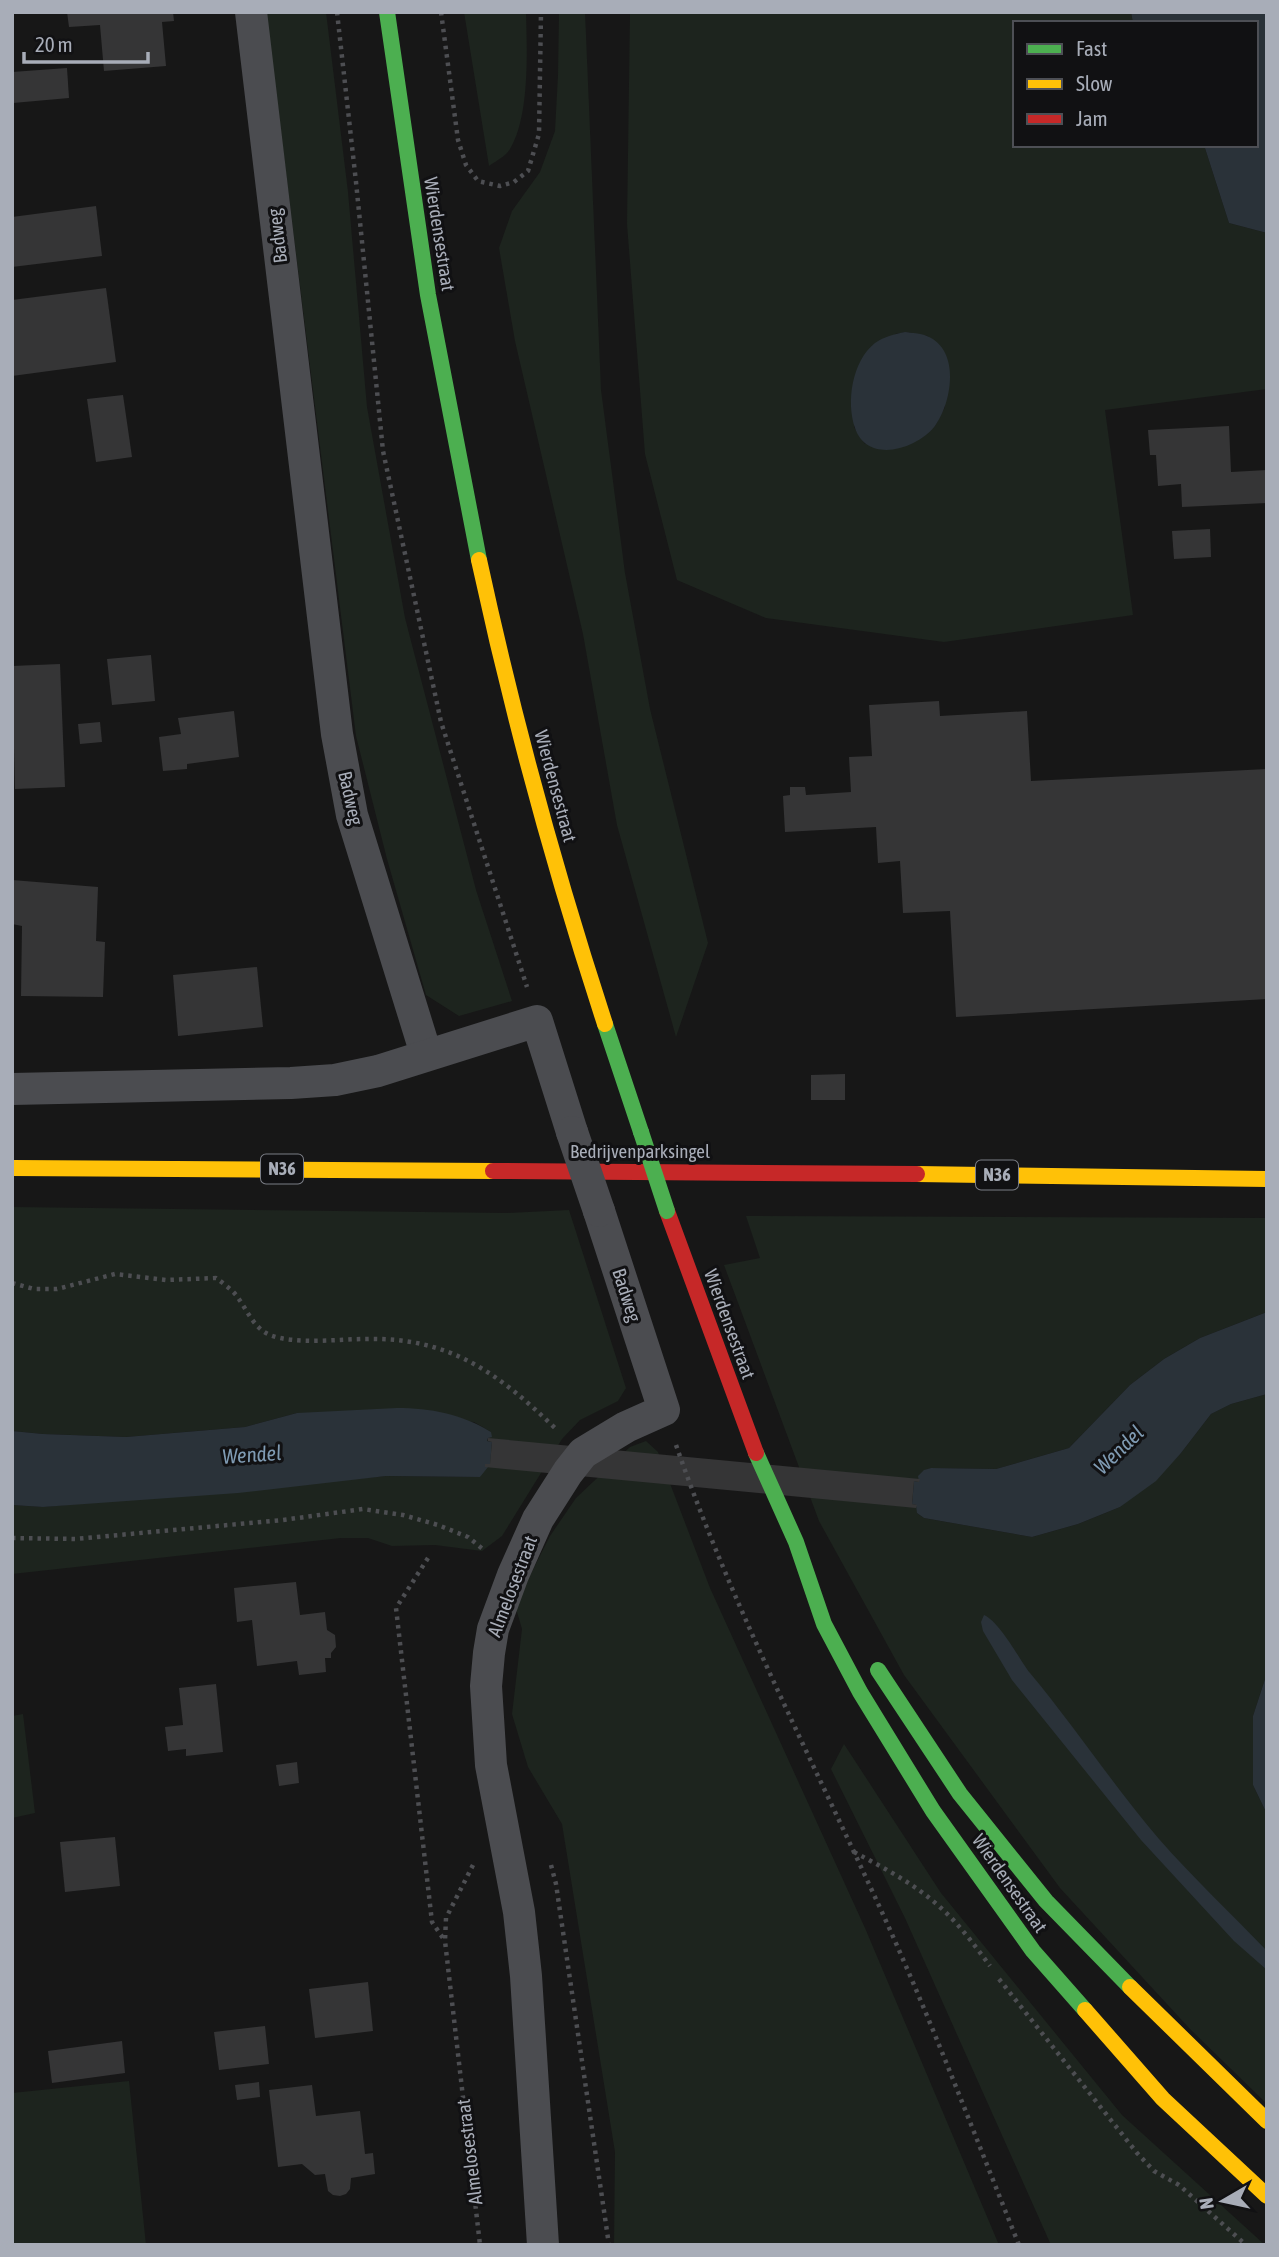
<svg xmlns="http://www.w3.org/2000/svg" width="1279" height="2257" font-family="'Asap Condensed',sans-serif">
<rect width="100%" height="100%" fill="#171717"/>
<!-- green -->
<g fill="#1d241e" fill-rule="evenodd">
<path d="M266 12H326L348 192 367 407 405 618 476 890 512 1001 459 1016 426 995 387 859 356 736Z"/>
<path d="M464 12H526C527 50 530 116 510 149 506 156 496 161 489 166Z"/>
<path d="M559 12H585L601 390 625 573 650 709 708 943 676 1037 617 825 583 634 515 341 499 248 512 211 540 172 555 131 558 75Z"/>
<path d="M630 12H1131L1133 23H1015V145H1204L1229 223 1267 233V389L1105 410 1133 615 944 642 766 618 677 580 645 454 627 224ZM906 332 928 336 945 407 935 426 923 437 865 444 854 427 895 334Z"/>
<path d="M12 1207 506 1213 569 1210 626 1388 618 1401 580 1420 562 1439 502 1536 482 1551 435 1545 392 1546 368 1538H341L12 1574V1505L44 1507 386 1476 480 1477 485 1464H489L492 1442 487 1441 491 1432 474 1422 297 1413 245 1427 126 1437 43 1434 12 1431Z"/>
<path d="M746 1216 1267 1218V1312L1200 1338 1164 1359 1130 1385 1069 1448 996 1469 931 1468 925 1470 919 1482H914L912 1504 917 1505V1513L924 1518 1032 1537 1078 1524 1120 1507 1181 1453 1211 1414 1231 1404 1267 1394V1673L1253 1716V1785L1267 1814V2104L1190 2029 1060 1888 904 1675 819 1521 724 1265 760 1258Z"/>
<path d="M646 1441 658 1452 710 1588 865 1928 999 2245H614L615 2152 562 1824 528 1767 512 1714 522 1629 515 1605 550 1536 576 1498 630 1447Z"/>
<path d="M23 1714 35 1813 12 1818V1716Z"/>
<path d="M844 1744 941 1893 1122 2115 1265 2245H1051L905 1918 831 1769Z"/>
<path d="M129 2081 146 2245H12V2093Z"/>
</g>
<!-- water -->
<g fill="#2a3239">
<path d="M1131 12H1267V233L1229 223 1204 145H1256V23H1133Z"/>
<path d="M905 332C912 333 920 333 927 336 961 350 952 403 935 426 916 450 867 464 855 428 846 402 852 361 875 343 883 337 895 334 905 332Z"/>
<path d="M1267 1312V1394L1231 1404 1211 1414 1181 1453 1156 1481 1120 1507 1078 1524 1032 1537 924 1518 917 1513 916 1505 912 1504 914 1481 919 1482 918 1476 924 1470 931 1468 996 1469 1069 1448 1130 1385 1164 1359 1200 1338Z"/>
<path d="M397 1408C430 1408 462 1414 491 1432L492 1437 488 1438 487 1441 492 1442 490 1465 485 1464V1467H488L480 1477 386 1476 238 1493 43 1507 12 1505V1431L43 1434 126 1437 245 1427 297 1413Z"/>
<path d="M984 1615C1000 1622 1019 1659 1030 1673 1075 1727 1113 1785 1159 1839 1193 1878 1231 1913 1267 1951V1970L1234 1941 1141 1840 1012 1680 983 1631 981 1622Z"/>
<path d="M1267 1673V1814L1253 1785V1716Z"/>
</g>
<!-- building -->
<g fill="#353536">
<path d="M67 12H173L174 21 162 22 166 66 104 71 100 25 69 27Z"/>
<path d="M67 68 69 98 13 103 12 72Z"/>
<path d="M96 206 102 256 12 267V217Z"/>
<path d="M106 288 116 362 12 376V300Z"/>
<path d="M123 395 132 457 96 462 87 399Z"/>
<path d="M1229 426 1231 472 1267 470V503L1182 507 1181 484 1158 486 1156 455H1150L1148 430Z"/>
<path d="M1210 529 1211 557 1174 559 1172 531Z"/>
<path d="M151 655 155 701 112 705 107 659Z"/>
<path d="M60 664 65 787 15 789 12 666Z"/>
<path d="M939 701 940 716 1027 711 1031 781 1267 769V999L956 1017 950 911 903 913 900 861 878 863 876 827 785 832 783 796 790 795V787H805L806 795 851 792 849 757 872 756 869 705Z"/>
<path d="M234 711 239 757 187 764V769L163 771 159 737 181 734 178 718Z"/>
<path d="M100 722 102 742 80 744 78 724Z"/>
<path d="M12 880 98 887 96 941 105 942 103 997 21 996 22 926 12 924Z"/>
<path d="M257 967 263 1027 178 1036 173 975Z"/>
<path d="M845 1074V1100H811V1075Z"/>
<path d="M488 1438 920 1479 919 1482 914 1481 912 1504 917 1505 916 1508 485 1467V1464H490L492 1442 488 1441Z"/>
<path d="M296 1582 300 1615 325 1612 327 1630 335 1635 336 1647 331 1653V1658H325L326 1672 299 1675 297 1661 257 1666 252 1620 237 1622 234 1588Z"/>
<path d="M216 1684 223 1752 186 1756V1749L168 1751 165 1727 183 1725 179 1688Z"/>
<path d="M297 1762 299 1783 279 1786 276 1765Z"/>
<path d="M115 1837 120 1886 65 1892 60 1842Z"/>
<path d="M368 1982 373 2031 315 2038 309 1989Z"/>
<path d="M265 2026 269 2064 219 2070 214 2032Z"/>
<path d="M122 2041 125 2073 52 2083 48 2051Z"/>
<path d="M259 2082 260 2097 237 2100 235 2085Z"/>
<path d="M312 2085 316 2116 360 2111 365 2154 373 2153 375 2174 351 2178 350 2189 346 2194 340 2196 333 2195 328 2191 325 2174 315 2175 302 2164 278 2167 269 2090Z"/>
</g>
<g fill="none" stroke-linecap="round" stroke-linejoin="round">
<!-- path -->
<g stroke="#4d4e52" stroke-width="4.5" stroke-dasharray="3.5 5" stroke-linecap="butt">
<path d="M337 12 356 182 383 451 441 722 527 987"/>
<path d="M441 12 458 140 466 165 478 181 500 186 514 182 528 171 539 134 541 12"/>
<path d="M12 1283 34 1289H57L115 1274 166 1280 216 1278C223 1283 231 1289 236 1295 247 1309 253 1328 270 1335 296 1345 338 1339 366 1339 450 1337 498 1373 556 1429"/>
<path d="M676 1445C733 1609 814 1763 886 1921 934 2027 975 2136 1019 2245"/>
<path d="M12 1538 75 1539 283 1520 363 1509 403 1515 438 1525 468 1537 484 1550"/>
<path d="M428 1558 396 1608 432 1922 445 1941"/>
<path d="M854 1852C884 1868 915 1884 941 1908 960 1925 975 1946 990 1966"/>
<path d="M473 1865 446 1918 445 1941 480 2245"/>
<path d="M551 1865 556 1884 609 2245"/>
<path d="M999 1979 1137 2153 1154 2171 1179 2185 1246 2245"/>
</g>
<!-- street -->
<g stroke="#4b4c50" stroke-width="32">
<path d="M251 12 337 734 352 815 426 1054"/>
<path d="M12 1089 291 1083 335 1080 378 1071 537 1021 572 1132"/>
<path d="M543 2245 526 1976 519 1912 491 1765 486 1686 489 1653 493 1629 513 1575 538 1519 568 1472 583 1453 626 1427 664 1410 599 1211"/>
</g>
<!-- fast -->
<g stroke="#4caf50" stroke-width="16">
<path d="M387 12 428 295 479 560"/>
<path d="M605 1024 641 1132"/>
<path d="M756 1453 796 1542 824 1624 860 1692 933 1811 1033 1951 1085 2010"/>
<path d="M878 1670 960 1794 1046 1901 1130 1987"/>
</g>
<!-- slow -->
<g stroke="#ffc107" stroke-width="16">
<path d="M479 560C513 717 555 871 605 1024"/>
<path d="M12 1168 493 1171"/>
<path d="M917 1174 1267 1179"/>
<path d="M1130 1987 1267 2121"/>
<path d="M1085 2010 1163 2099 1267 2196"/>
</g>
<!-- jam -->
<g stroke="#c62828" stroke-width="16">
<path d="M493 1171 917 1174"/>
<path d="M667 1211 756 1453"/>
</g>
<!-- street-bridge -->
<path stroke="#4b4c50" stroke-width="32" d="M572 1132 599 1211"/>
<!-- fast-bridge -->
<path stroke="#4caf50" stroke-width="16" d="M641 1132 667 1211"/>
</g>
<g text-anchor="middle" stroke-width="6" stroke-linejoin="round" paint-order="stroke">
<!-- shield labels -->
<g fill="#111113" stroke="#7b7e86" stroke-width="2">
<rect x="261" y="1154.5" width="42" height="29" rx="5"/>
<rect x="976" y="1160.5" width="42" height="29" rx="5"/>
</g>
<g font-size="18" font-weight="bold" fill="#a8adb8">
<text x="282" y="1175">N36</text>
<text x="997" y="1181">N36</text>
</g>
<!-- street labels -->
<g font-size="19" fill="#a8adb8" stroke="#111113">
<text transform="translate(440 234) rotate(81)" y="7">Wierdensestraat</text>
<text transform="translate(277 236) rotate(-97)" y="7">Badweg</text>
<text transform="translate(556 786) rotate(75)" y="7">Wierdensestraat</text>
<text transform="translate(351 798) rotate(77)" y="7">Badweg</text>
<text x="640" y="1158">Bedrijvenparksingel</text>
<text transform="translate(627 1295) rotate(72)" y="7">Badweg</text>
<text transform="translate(730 1324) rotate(70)" y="7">Wierdensestraat</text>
<text transform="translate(512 1586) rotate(-69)" y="7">Almelosestraat</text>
<text transform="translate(1010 1883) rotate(55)" y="7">Wierdensestraat</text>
<text transform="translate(469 2152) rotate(-97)" y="7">Almelosestraat</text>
</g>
<!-- water labels -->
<g font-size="21" font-style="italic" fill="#7f9bb3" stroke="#111113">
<text transform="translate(1119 1450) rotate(-44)" y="7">Wendel</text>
<text transform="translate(252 1455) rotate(-4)" y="7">Wendel</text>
</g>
</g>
<!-- border -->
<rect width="1279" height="2257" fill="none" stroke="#a8adb8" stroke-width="28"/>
<!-- legend -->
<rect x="1013" y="21" width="245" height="126" fill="#111113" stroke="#4d4f55" stroke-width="2"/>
<rect x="1027" y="44" width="35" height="10" fill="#4caf50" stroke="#4d4f55" stroke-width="2"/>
<text x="1076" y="56" font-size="21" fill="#a8adb8">Fast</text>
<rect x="1027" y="79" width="35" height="10" fill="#ffc107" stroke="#4d4f55" stroke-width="2"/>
<text x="1076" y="91" font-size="21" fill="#a8adb8">Slow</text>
<rect x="1027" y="114" width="35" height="10" fill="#c62828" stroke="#4d4f55" stroke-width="2"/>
<text x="1076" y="126" font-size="21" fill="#a8adb8">Jam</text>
<!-- north arrow -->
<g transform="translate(1223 2201) rotate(261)" stroke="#111113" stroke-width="5" paint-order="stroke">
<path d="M0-5L12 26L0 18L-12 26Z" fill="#a8adb8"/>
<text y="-10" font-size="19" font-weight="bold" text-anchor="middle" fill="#a8adb8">N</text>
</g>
<!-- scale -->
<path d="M24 52v10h124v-10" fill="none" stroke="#a8adb8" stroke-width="3.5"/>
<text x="35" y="52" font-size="21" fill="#a8adb8" stroke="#111113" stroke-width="5" paint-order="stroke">20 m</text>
</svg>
